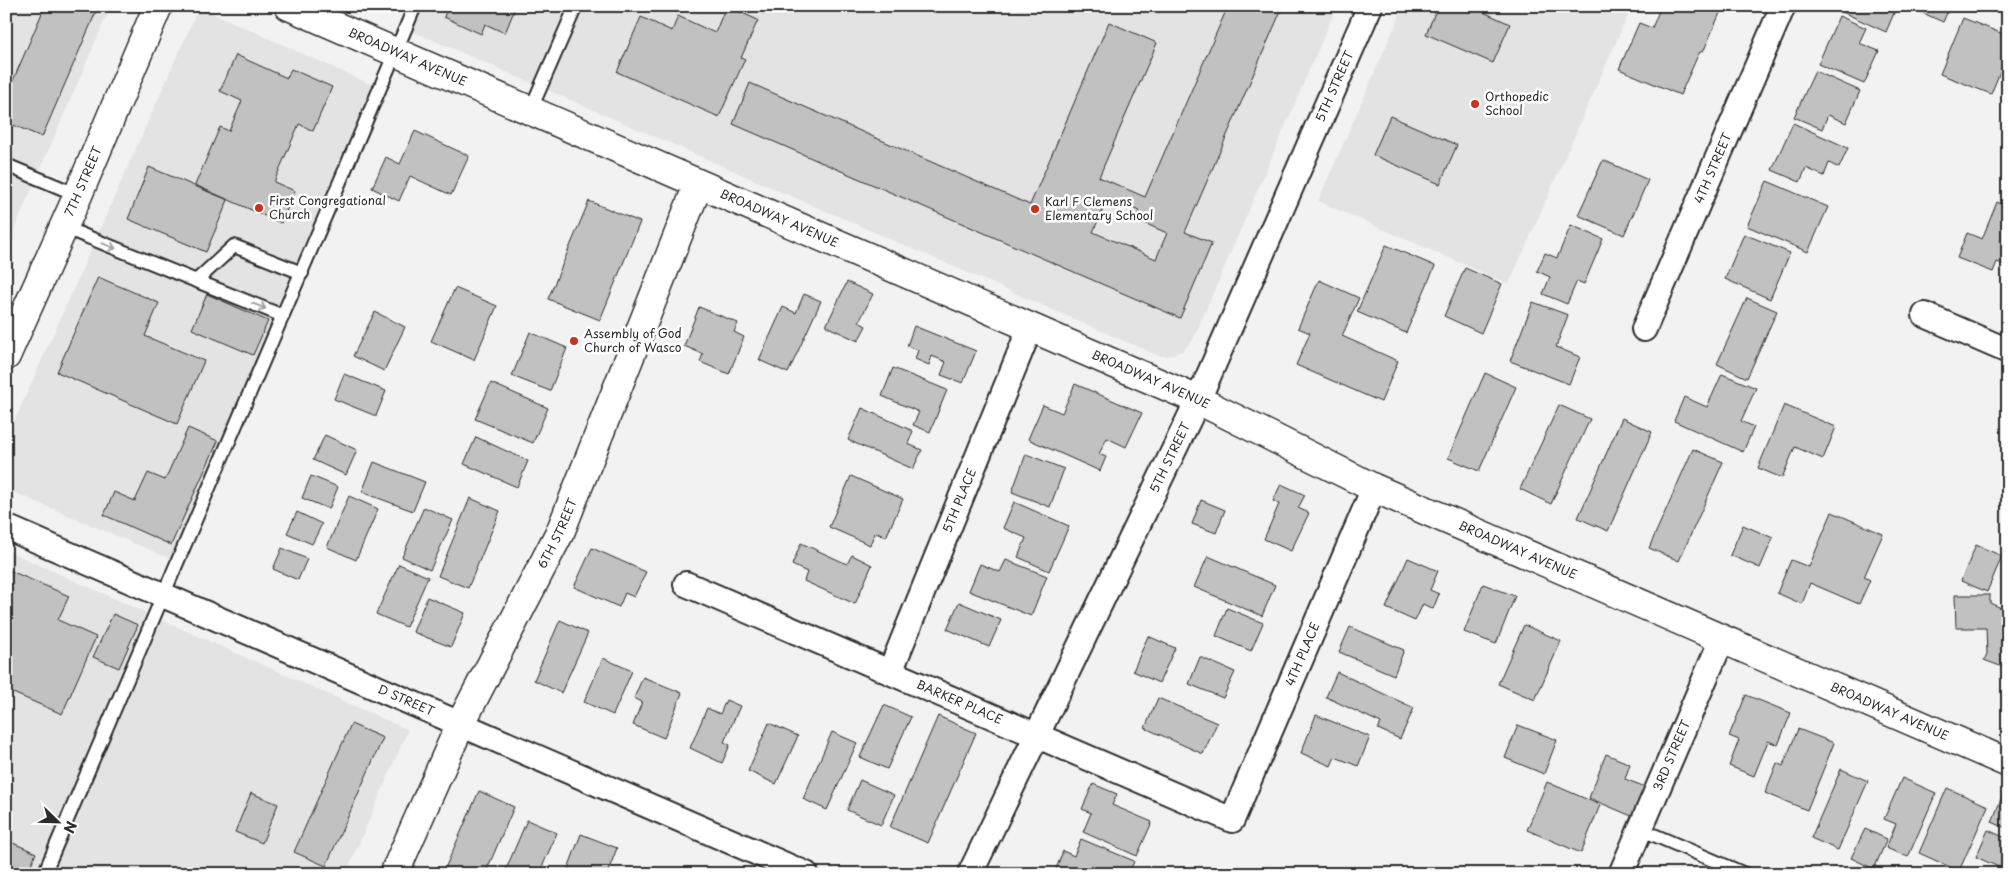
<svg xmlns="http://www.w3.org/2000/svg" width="2014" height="880" font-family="'Playpen Sans',sans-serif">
<rect width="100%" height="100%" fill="#f2f2f2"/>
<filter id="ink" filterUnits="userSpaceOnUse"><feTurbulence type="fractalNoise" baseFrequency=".02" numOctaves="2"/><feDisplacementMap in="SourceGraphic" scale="10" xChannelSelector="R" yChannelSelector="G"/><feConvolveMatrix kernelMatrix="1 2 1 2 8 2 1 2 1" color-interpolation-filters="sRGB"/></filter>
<g filter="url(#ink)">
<!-- built -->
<g fill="#e3e3e3">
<path d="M6 6H111L6 248Z"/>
<path d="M415 6H1337L1193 340 1182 351 1168 356H1160L1152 353 405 28Z"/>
<path d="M1404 6H1632L1509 284 1318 201Z"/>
<path d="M199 7 388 92 183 564 6 489V440Z"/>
<path d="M6 550 408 730 346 874H6Z"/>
</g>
<!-- building -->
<g fill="#c1c1c1" stroke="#2b2b2b" fill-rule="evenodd">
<path d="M45 6H83L96 12 42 137 6 122V97Z"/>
<path d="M448 6H516L505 33 485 24 481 34 444 17Z"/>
<path d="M726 6 758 20 741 58 745 59 719 117 617 72 641 17 672 31 678 16 715 33Z"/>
<path d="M1228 6H1283L1185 232 1212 243 1180 318 733 124 750 83 1030 205 1109 22 1157 43 1099 177 1145 197ZM1108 198 1139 211 1135 219 1167 233 1156 259 1093 232Z"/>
<path d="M1438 6H1470L1510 24 1493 63 1426 34Z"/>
<path d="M1661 6H1723L1704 50 1699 53 1680 95 1619 69 1639 23 1652 28Z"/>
<path d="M1842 6H1897L1886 32 1840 11Z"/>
<path d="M1907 6H1950L1943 22Z"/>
<path d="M1839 16 1866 28 1859 43 1879 51 1864 84 1818 64Z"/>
<path d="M1963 18 2008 36V52L1991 94 1940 74Z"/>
<path d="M236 55 287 78 291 69 332 87 313 131 299 124 274 182 295 191 281 223 195 185 220 127 229 131 242 101 220 91Z"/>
<path d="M1815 71 1860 91 1846 123 1828 115 1822 129 1794 117Z"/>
<path d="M1390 116 1457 145 1440 184 1373 155Z"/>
<path d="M1793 123 1848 148 1839 168 1829 163 1824 176 1806 168 1800 182 1772 170Z"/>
<path d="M415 131 469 156 451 195 410 176 399 201 372 188 386 157 400 164Z"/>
<path d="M1603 160 1648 180 1624 235 1578 215Z"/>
<path d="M149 167 228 200 206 252 128 219Z"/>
<path d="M1767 181 1828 207 1808 252 1747 226Z"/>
<path d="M589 201 640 222 600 320 548 299Z"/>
<path d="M1997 202 2008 207V266L1997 262 1993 272 1957 258 1967 233 1982 239Z"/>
<path d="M1571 225 1603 239 1584 284 1577 281 1567 304 1543 294 1550 277 1537 271 1545 253 1557 258Z"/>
<path d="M1744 234 1790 253 1770 299 1725 279Z"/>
<path d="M1386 245 1435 266 1406 333 1357 312Z"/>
<path d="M1465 268 1502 284 1481 333 1444 316Z"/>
<path d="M98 277 159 303 145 336 204 361 177 424 57 372Z"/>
<path d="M1319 280 1359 298 1342 336 1398 361 1381 402 1296 365 1310 333 1298 328Z"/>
<path d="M847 282 873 294 859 322 866 326 858 341 826 326Z"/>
<path d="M455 288 497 306 474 360 431 341Z"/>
<path d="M207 294 268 321 253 355 192 329Z"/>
<path d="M804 294 821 301 788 373 759 360 783 307 796 313Z"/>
<path d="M1747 298 1777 311 1747 378 1717 364Z"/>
<path d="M1533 302 1568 315 1556 347 1580 357 1569 384 1510 361Z"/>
<path d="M699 307 738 323 734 332 744 337 729 374 700 362 703 354 684 346Z"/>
<path d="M375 312 405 327 384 371 353 356Z"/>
<path d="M914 326 976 351 963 383 941 375 946 362 932 356 929 365 915 359 918 350 907 346Z"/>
<path d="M530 332 567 348 550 391 512 376Z"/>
<path d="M893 368 947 390 930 432 913 425 919 412 882 396Z"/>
<path d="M1485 373 1516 387 1479 471 1448 458Z"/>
<path d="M344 374 386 391 376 416 334 399Z"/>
<path d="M1722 374 1756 388 1741 421 1754 427 1743 452 1674 421 1684 397 1707 407Z"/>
<path d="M491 383 548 408 533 443 475 419Z"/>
<path d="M1075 384 1142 413 1126 447 1107 438 1099 454 1106 457 1100 471 1028 439 1043 405 1062 413Z"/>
<path d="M1559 405 1590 419 1551 504 1520 489Z"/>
<path d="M1784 405 1836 427 1823 459 1795 447 1782 478 1758 468Z"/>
<path d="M862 408 913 431 908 444 922 450 913 469 848 440Z"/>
<path d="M1622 418 1652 432 1608 531 1578 518Z"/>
<path d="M188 428 218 441 171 545 104 515 114 492 135 501 148 473 165 480Z"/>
<path d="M325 435 357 450 346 475 313 460Z"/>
<path d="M476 437 528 461 517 487 464 464Z"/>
<path d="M1693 449 1723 462 1679 561 1649 548Z"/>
<path d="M1026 454 1064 469 1050 507 1012 492Z"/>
<path d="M374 462 425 482 413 511 362 492Z"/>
<path d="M311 476 338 487 329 509 302 498Z"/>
<path d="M851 476 903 499 886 537 875 532 870 545 829 527Z"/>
<path d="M1281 484 1305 495 1298 508 1309 513 1291 551 1264 539 1279 504 1273 501Z"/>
<path d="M349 496 378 509 356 560 327 547Z"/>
<path d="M470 498 500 511 468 588 438 576Z"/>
<path d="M1201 500 1225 510 1216 533 1192 524Z"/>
<path d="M1014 502 1069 526 1049 571 1018 557 1026 538 1003 528Z"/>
<path d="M424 507 453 520 430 570 402 557Z"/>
<path d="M297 512 322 524 312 544 287 533Z"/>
<path d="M1832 512 1883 534 1864 577 1870 580 1859 604 1810 583 1802 604 1777 593 1791 560 1809 567Z"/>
<path d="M1743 525 1773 538 1760 568 1730 555Z"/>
<path d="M801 543 847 564 852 555 872 565 855 604 804 581 807 572 792 565Z"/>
<path d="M1976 545 2002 556 1987 592 1961 581Z"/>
<path d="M282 548 307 559 298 580 273 569Z"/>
<path d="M592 548 646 572 634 597 625 593 619 607 574 587Z"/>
<path d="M1208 556 1275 585 1262 616 1194 587Z"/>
<path d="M1408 558 1438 571 1430 590 1439 594 1433 609 1423 604 1415 621 1386 608Z"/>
<path d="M1006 560 1047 576 1031 616 969 591 980 564 1000 572Z"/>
<path d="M399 564 428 577 406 627 376 614Z"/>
<path d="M6 569 69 596 58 620 96 637 62 714 6 690Z"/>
<path d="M1483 584 1515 596 1496 644 1464 632Z"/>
<path d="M1955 595H1990V603L2008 611V669L1984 660 1987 654 1986 628H1956Z"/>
<path d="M427 597 465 613 451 647 413 632Z"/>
<path d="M959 602 1001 620 989 647 947 629Z"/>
<path d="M1227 608 1263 623 1251 651 1216 636Z"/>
<path d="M113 614 138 625 119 668 93 657Z"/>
<path d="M560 620 588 633 561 693 534 680Z"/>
<path d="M1524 625 1561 641 1535 700 1498 684Z"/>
<path d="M1350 627 1404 650 1394 675 1339 652Z"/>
<path d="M1148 636 1175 648 1159 683 1133 671Z"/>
<path d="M1200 657 1235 672 1223 698 1189 684Z"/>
<path d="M603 658 632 671 613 715 584 702Z"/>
<path d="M1337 672 1414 708 1400 739 1378 729 1381 723 1326 697Z"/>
<path d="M643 677 682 693 664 738 633 725 642 702 634 698Z"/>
<path d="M1746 695 1791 713 1778 745 1768 741 1754 776 1729 766 1739 740 1729 736Z"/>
<path d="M1158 698 1217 723 1203 754 1145 728Z"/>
<path d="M726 700 740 706 724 742 730 745 722 763 690 748 707 708 720 714Z"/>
<path d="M884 705 911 717 887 769 860 757Z"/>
<path d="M1316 715 1370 737 1358 766 1335 757 1331 766 1301 753Z"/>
<path d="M938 716 976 733 928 843 890 827Z"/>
<path d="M769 723 798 736 776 784 748 771Z"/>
<path d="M351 724 383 738 326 866 294 852Z"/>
<path d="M1518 725 1557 740 1544 774 1505 758Z"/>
<path d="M1798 729 1834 743 1807 810 1765 793 1777 763 1783 766Z"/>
<path d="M832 732 857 743 827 810 803 799Z"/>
<path d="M1606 754 1630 764 1625 779 1653 790 1641 820 1589 798Z"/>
<path d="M1841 769 1868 781 1838 850 1811 838Z"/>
<path d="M1902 778 1936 793 1908 857 1886 848 1896 824 1884 819Z"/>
<path d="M860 780 894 795 881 825 847 810Z"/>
<path d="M1547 782 1600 805 1581 853 1527 830Z"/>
<path d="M1093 784 1117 794 1112 805 1152 822 1137 856 1083 832 1091 813 1082 809Z"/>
<path d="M1947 788 1988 806 1959 871 1919 853Z"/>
<path d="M479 791 514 807 485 874H445L443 873Z"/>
<path d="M251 793 278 804 262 843 235 832Z"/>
<path d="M2003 794 2008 796V829L1992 822Z"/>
<path d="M527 820 557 833 539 874H504Z"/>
<path d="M1865 829 1887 839 1874 869 1851 858Z"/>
<path d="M1988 830 2008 839V853L2001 868 1976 857Z"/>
<path d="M581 834 617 848 607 874H566Z"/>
<path d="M1081 839 1134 861 1129 874H1054L1063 851 1074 856Z"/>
<path d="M6 840 36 853 27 874H16L6 869Z"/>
</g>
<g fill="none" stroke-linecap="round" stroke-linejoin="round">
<!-- service casing -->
<g stroke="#2b2b2b" stroke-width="16">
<g id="service">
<path d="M530 111 576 6"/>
<path d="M6 165 78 195"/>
<path d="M63 227 283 316"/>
<path d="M196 281 234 246 302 273"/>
<path d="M1640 829 1745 874"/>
<path d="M44 874 415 6"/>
</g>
</g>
<!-- minor casing -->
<g stroke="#2b2b2b" stroke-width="28">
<g id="minor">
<path d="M1925 315 2008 351"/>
<path id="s1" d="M1644 329 1783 6"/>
<path id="s2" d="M6 527 806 874"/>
<path id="s3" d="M686 584 1232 820 1374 488"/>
<path id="s4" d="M890 672 1030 328"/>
<path id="s5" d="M970 874 1198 400 1370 6"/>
<path id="s6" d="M1621 874 1722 639"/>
</g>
</g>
<!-- tertiary casing -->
<g stroke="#2b2b2b" stroke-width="31">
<g id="tertiary">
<path id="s7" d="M289 6 1198 400 1374 488 2008 763"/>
<path id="s8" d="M6 356 78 195 158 6"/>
<path id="s9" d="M394 874 461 723 561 530 698 185"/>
</g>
</g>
<!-- service -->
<use href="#service" stroke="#fff" stroke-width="12"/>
<!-- minor -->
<use href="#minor" stroke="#fff" stroke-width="24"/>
<!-- tertiary -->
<use href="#tertiary" stroke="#fff" stroke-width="28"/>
</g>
<!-- one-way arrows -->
<defs><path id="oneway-shaft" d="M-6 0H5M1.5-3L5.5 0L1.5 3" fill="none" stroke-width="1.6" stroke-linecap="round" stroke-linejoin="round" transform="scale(1.25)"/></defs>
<g stroke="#a0a0a0">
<use href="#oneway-shaft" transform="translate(109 246) rotate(22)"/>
<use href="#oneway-shaft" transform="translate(259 306) rotate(22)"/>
</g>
</g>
<!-- markers -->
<g fill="#c8321e" stroke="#fff" stroke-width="2">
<circle cx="1475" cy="104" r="5"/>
<circle cx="259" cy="208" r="5"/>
<circle cx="1035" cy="209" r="5"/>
<circle cx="574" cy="341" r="5"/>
</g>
<g text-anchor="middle" stroke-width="5" stroke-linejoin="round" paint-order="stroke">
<!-- street labels -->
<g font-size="12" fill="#2b2b2b" stroke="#fff">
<text dy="4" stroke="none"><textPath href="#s7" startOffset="129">BROADWAY AVENUE</textPath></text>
<text dy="4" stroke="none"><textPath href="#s5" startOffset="868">5TH STREET</textPath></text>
<text dy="4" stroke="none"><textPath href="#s1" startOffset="175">4TH STREET</textPath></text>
<text dy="4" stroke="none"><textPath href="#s8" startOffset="191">7TH STREET</textPath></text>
<text dy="4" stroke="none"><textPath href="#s7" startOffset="534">BROADWAY AVENUE</textPath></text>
<text dy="4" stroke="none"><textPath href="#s7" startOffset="939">BROADWAY AVENUE</textPath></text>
<text dy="4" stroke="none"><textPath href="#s5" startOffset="462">5TH STREET</textPath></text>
<text dy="4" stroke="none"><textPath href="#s4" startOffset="185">5TH PLACE</textPath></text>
<text dy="4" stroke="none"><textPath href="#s9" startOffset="378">6TH STREET</textPath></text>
<text dy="4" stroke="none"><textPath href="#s7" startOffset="1344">BROADWAY AVENUE</textPath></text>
<text dy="4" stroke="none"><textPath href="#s3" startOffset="775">4TH PLACE</textPath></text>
<text dy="4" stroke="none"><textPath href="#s2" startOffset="436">D STREET</textPath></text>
<text dy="4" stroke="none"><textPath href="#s3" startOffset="298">BARKER PLACE</textPath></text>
<text dy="4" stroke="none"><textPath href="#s7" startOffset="1749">BROADWAY AVENUE</textPath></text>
<text dy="4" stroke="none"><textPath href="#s6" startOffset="129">3RD STREET</textPath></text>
</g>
<!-- poi labels -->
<g font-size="12" fill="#2b2b2b" stroke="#fff" text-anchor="start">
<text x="1485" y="101">Orthopedic<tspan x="1485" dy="14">School</tspan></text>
<text x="269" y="205">First Congregational<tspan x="269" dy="14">Church</tspan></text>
<text x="1045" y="206">Karl F Clemens<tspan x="1045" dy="14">Elementary School</tspan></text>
<text x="584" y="338">Assembly of God<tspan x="584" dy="14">Church of Wasco</tspan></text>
</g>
</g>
<!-- margin -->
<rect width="2014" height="880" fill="none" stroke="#fff" stroke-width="25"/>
<rect x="12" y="12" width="1989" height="855" fill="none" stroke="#2b2b2b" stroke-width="2" filter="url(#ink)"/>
<!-- north arrow -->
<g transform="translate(58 822) rotate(113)" stroke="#ffffff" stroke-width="4" paint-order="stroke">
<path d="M0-4L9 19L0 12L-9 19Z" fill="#2b2b2b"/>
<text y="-8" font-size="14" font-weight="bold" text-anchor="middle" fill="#2b2b2b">N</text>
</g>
</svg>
